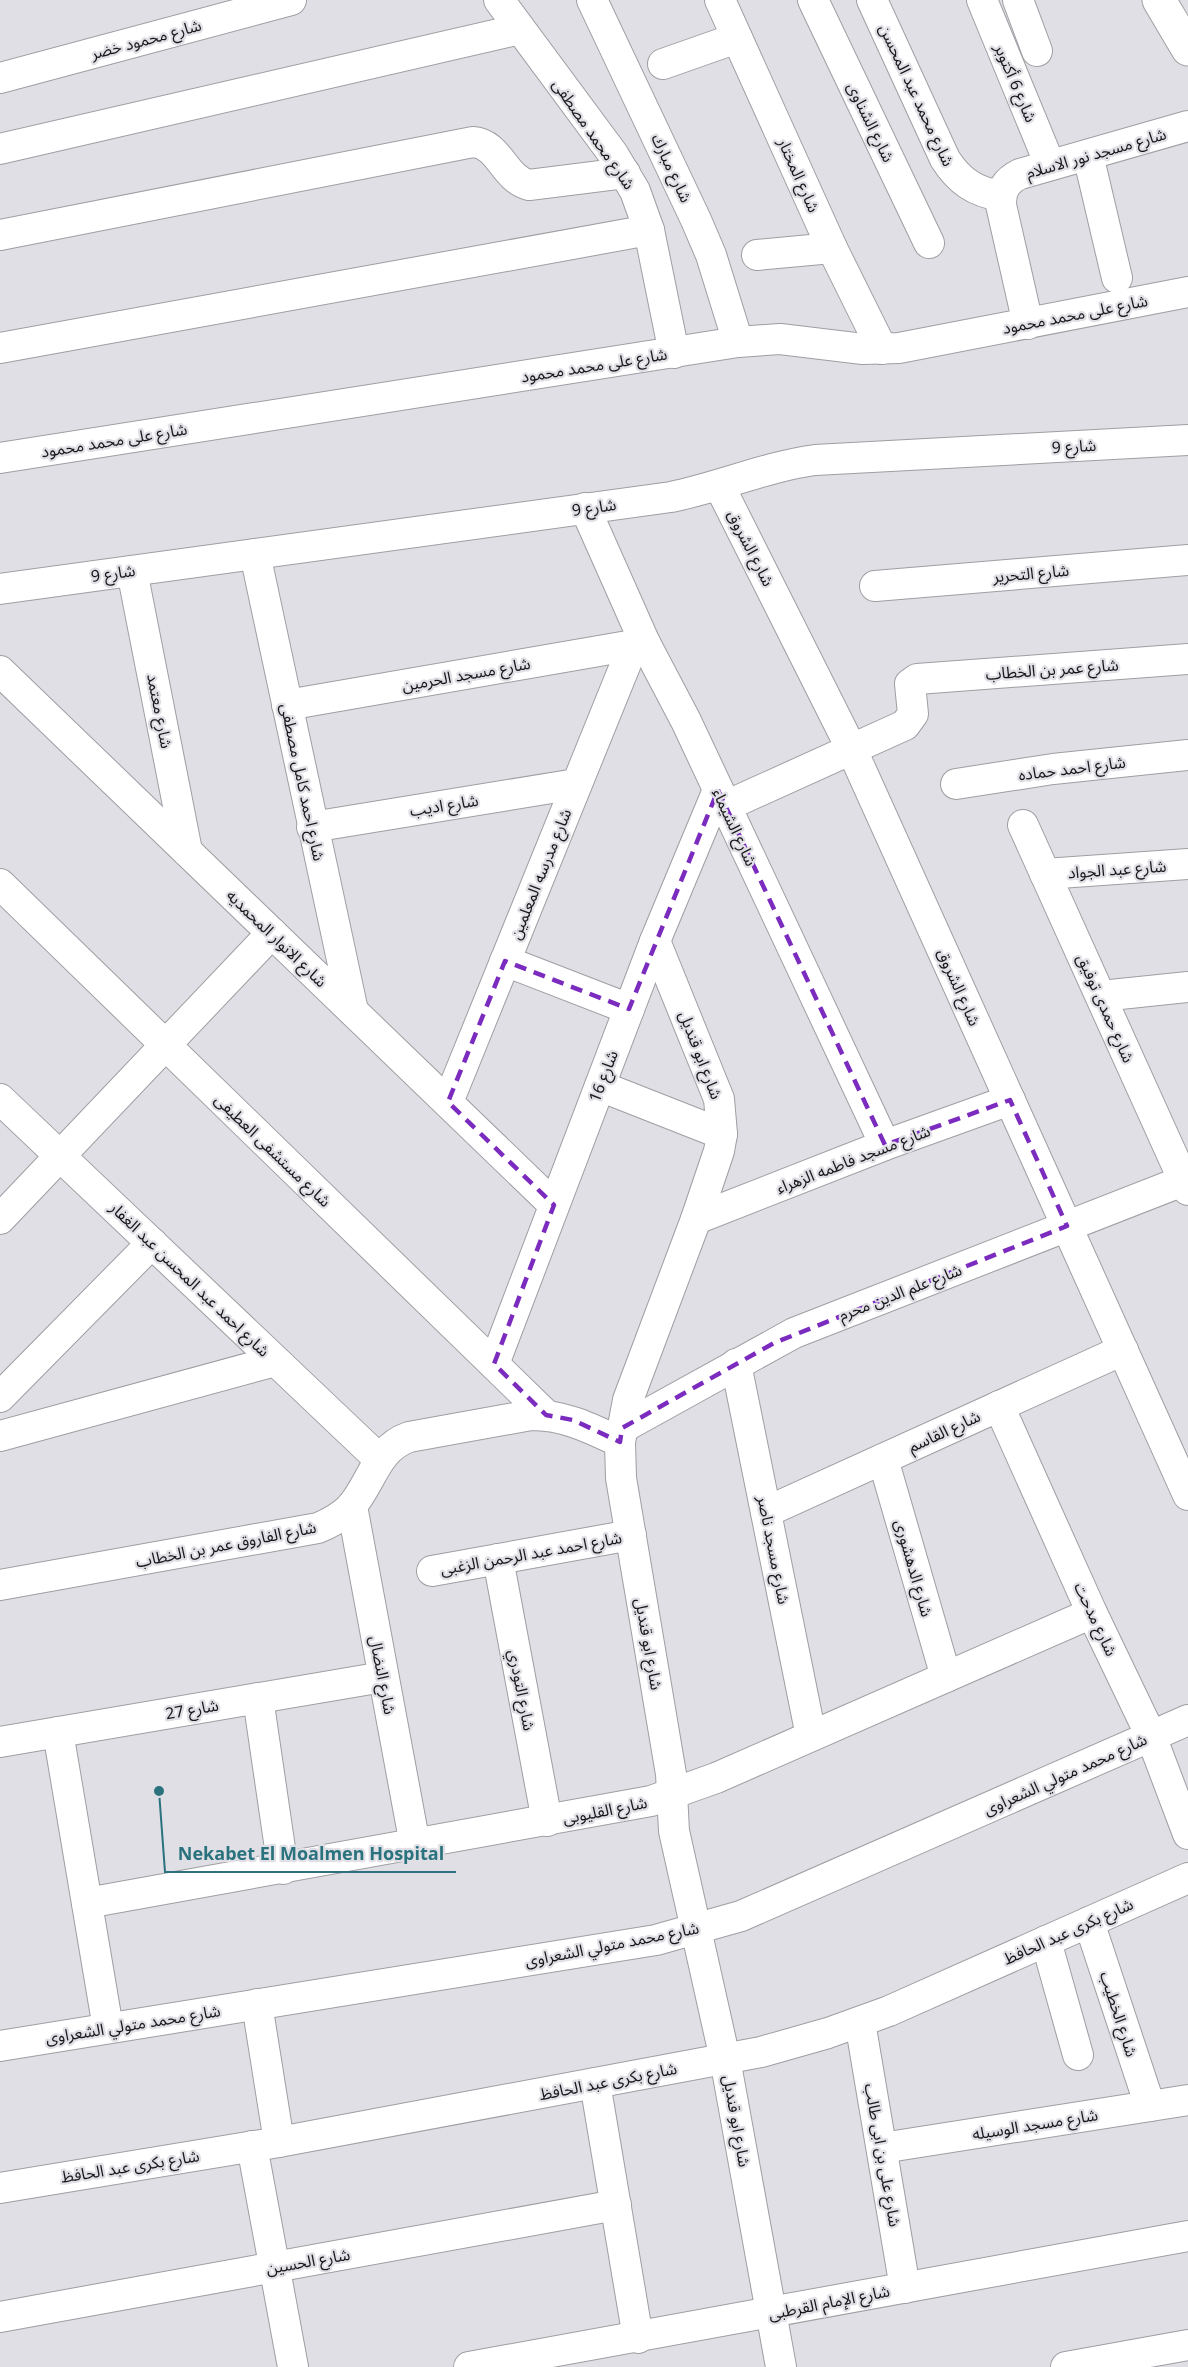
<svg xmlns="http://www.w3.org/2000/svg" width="1188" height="2367" font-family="Georgia,'Noto Sans Arabic',serif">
<rect width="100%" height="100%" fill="#dfdfe5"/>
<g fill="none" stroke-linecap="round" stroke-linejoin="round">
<!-- minor casing -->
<g stroke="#9e9ea3" stroke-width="32">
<g id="minor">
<path d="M499 0 613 154 635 191 649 230 674 353"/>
<path d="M592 0 696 220 711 255 738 342"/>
<path d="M720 0 832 248 882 349"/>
<path d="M813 0 929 243"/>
<path d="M872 0 945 159C959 181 975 192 1001 196"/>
<path d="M982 0 1050 165"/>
<path d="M1018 0 1037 51"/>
<path d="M663 64 737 38"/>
<path d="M0 78 291 0"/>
<path d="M0 149 520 29"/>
<path d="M1088 155 1117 278"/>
<path d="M0 235 473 142C500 144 503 178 529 185L625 173"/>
<path d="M757 255 832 248"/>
<path d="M1028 324 1001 205C1001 189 1006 181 1020 174L1188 126"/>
<path d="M0 348 649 230"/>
<path d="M0 458 738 342 780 339 863 349 899 348 1188 292"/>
<path d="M719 485 852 750 1188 1495"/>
<path d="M585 508 645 643 686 721 885 1145"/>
<path d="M255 554 353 1011"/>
<path d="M132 571 187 851"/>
<path d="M875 586 1188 560"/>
<path d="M0 589 671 497C720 487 765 467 815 460L1188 440"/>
<path d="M0 671 554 1205"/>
<path d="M287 705 645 643"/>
<path d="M956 784 1053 769 1188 755"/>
<path d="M726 806 905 725 913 714 910 684 917 679 1188 659"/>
<path d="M1023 825 1188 1190"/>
<path d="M312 827 576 784"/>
<path d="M1045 874 1188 864"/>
<path d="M0 884 546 1415"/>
<path d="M655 941 719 1099 722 1134 719 1151 696 1219 628 1400 620 1442 621 1478 671 1774 674 1831 725 2059 781 2367"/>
<path d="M505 961 629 1009"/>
<path d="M1101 996 1188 987"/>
<path d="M600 1086 722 1134"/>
<path d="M0 1099 379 1459"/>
<path d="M448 1102 633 646"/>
<path d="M0 1219 272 933"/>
<path d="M696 1219 885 1145 1010 1100"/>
<path d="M494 1364 655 941 718 790"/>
<path d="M736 1364 811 1736"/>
<path d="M0 1397 152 1243"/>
<path d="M999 1406 1092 1613 1151 1736 1188 1834"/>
<path d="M622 1428 794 1333 1188 1179"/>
<path d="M0 1436 275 1361"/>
<path d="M883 1459 946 1677"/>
<path d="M352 1506 415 1845"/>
<path d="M766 1512 1123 1350"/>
<path d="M498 1559 547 1821"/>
<path d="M432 1571 631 1535"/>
<path d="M0 1585 318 1528C330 1523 341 1517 350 1508 372 1484 375 1449 409 1437L531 1415C565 1415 590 1428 620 1442"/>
<path d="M258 1698 283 1869"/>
<path d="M58 1732 108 2028"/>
<path d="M0 1742 383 1677"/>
<path d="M87 1903 651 1801 716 1778 1092 1613"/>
<path d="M1089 1922 1150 2106"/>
<path d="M1046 1941 1078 2055"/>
<path d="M257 2004 279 2142"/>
<path d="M860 2022 905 2288"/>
<path d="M0 2046 656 1940 741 1916 1188 1720"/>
<path d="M595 2083 638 2338"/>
<path d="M252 2146 293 2367"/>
<path d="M882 2148 1188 2100"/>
<path d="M0 2188 279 2142 761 2052 828 2033 889 2011 1188 1878"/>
<path d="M0 2317 616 2205"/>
<path d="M469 2367 1188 2236"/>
<path d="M1066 2367 1188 2345"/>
</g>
</g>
<!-- highway casing -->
<g stroke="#9e9ea3" stroke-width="35">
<path id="highway" d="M1159 0 1188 49"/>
</g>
<!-- minor -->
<use href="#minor" stroke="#fff" stroke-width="30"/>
<!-- highway -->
<use href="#highway" stroke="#fff" stroke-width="33"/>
</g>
<!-- marked area -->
<path fill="none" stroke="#7b2cbf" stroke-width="4.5" stroke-dasharray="12 8" stroke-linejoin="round" d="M718 790 885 1145 1010 1100 1067 1226 774 1343 622 1428 620 1442 573 1420 546 1415 494 1364 554 1205 448 1102 505 961 629 1009Z"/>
<g text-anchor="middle" stroke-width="4.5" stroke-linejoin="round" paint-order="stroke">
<!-- street labels -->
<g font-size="16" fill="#18181a" stroke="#dfdfe5">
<text transform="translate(146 39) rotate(-15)" y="6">شارع محمود خضر</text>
<text transform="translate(1016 83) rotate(67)" y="6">شارع 6 أكتوبر</text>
<text transform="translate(917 95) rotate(65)" y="6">شارع محمد عبد المحسن</text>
<text transform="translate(871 122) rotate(64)" y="6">شارع الشناوى</text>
<text transform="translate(594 134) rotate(55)" y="6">شارع محمد مصطفى</text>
<text transform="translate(1096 153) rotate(-16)" y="6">شارع مسجد نور الاسلام</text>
<text transform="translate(672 168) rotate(65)" y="6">شارع مبارك</text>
<text transform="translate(799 175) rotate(66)" y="6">شارع المختار</text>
<text transform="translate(1075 314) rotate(-11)" y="6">شارع على محمد محمود</text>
<text transform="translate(594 365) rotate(-9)" y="6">شارع على محمد محمود</text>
<text transform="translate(114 440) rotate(-9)" y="6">شارع على محمد محمود</text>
<text transform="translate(1074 446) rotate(-3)" y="6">شارع 9</text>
<text transform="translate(594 507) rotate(-8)" y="6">شارع 9</text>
<text transform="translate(751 548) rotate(63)" y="6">شارع الشروق</text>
<text transform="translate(113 573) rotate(-8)" y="6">شارع 9</text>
<text transform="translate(1031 573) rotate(-5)" y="6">شارع التحرير</text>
<text transform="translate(1052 669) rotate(-4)" y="6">شارع عمر بن الخطاب</text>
<text transform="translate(466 674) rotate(-10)" y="6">شارع مسجد الحرمين</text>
<text transform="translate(160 711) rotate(79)" y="6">شارع معتمد</text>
<text transform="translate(1072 768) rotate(-7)" y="6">شارع احمد حماده</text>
<text transform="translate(303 782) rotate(78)" y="6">شارع احمد كامل مصطفى</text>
<text transform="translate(444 805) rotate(-9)" y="6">شارع اديب</text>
<text transform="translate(735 827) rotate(65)" y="6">شارع الشيماء</text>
<text transform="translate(1117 869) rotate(-4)" y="6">شارع عبد الجواد</text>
<text transform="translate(540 874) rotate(-68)" y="6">شارع مدرسه المعلمين</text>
<text transform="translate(277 938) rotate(44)" y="6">شارع الانوار المحمديه</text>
<text transform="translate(959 987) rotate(66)" y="6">شارع الشروق</text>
<text transform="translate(1106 1008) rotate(66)" y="6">شارع حمدى توفيق</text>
<text transform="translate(701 1055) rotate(69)" y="6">شارع ابو قنديل</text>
<text transform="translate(603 1076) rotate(-69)" y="6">شارع 16</text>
<text transform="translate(273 1150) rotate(44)" y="6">شارع مستشفى العطيفى</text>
<text transform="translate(853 1159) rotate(-21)" y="6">شارع مسجد فاطمه الزهراء</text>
<text transform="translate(190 1279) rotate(44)" y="6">شارع احمد عبد المحسن عبد الغفار</text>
<text transform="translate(900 1292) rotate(-21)" y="6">شارع علم الدين محرم</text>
<text transform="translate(944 1431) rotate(-25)" y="6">شارع القاسم</text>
<text transform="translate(226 1544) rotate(-11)" y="6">شارع الفاروق عمر بن الخطاب</text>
<text transform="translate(774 1550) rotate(79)" y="6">شارع مسجد ناصر</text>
<text transform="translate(531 1553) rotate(-10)" y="6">شارع احمد عبد الرحمن الزغبى</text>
<text transform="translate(914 1568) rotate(74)" y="6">شارع الدهشورى</text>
<text transform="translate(1096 1619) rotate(65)" y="6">شارع مدحت</text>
<text transform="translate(649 1644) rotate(80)" y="6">شارع ابو قنديل</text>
<text transform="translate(383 1675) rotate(79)" y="6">شارع النضال</text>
<text transform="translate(522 1690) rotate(79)" y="6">شارع التودري</text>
<text transform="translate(192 1709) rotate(-10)" y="6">شارع 27</text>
<text transform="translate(1065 1774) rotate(-24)" y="6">شارع محمد متولي الشعراوى</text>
<text transform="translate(605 1810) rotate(-11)" y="6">شارع القليوبى</text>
<text transform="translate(1068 1931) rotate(-24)" y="6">شارع بكرى عبد الحافظ</text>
<text transform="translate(612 1944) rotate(-11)" y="6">شارع محمد متولي الشعراوى</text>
<text transform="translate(1119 2014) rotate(72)" y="6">شارع الخطيب</text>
<text transform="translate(133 2024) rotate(-9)" y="6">شارع محمد متولي الشعراوى</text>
<text transform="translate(608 2081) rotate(-11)" y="6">شارع بكرى عبد الحافظ</text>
<text transform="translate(737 2121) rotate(80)" y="6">شارع ابو قنديل</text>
<text transform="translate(1035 2124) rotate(-9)" y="6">شارع مسجد الوسيله</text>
<text transform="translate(883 2155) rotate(80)" y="6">شارع على بن ابى طالب</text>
<text transform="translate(130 2166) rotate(-9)" y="6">شارع بكرى عبد الحافظ</text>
<text transform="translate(308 2261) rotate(-10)" y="6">شارع الحسين</text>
<text transform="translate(829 2302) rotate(-11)" y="6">شارع الإمام القرطبى</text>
</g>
</g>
<!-- callouts -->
<path fill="none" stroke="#2a727d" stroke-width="2" d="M159 1791L165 1872H456"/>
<circle fill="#2a727d" stroke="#dfdfe5" stroke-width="2" cx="159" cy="1791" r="6"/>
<g font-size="18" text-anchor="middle" font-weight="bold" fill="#2a727d" stroke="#dfdfe5" stroke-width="4.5" stroke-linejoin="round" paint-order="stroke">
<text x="311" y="1860">Nekabet El Moalmen Hospital</text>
</g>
</svg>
